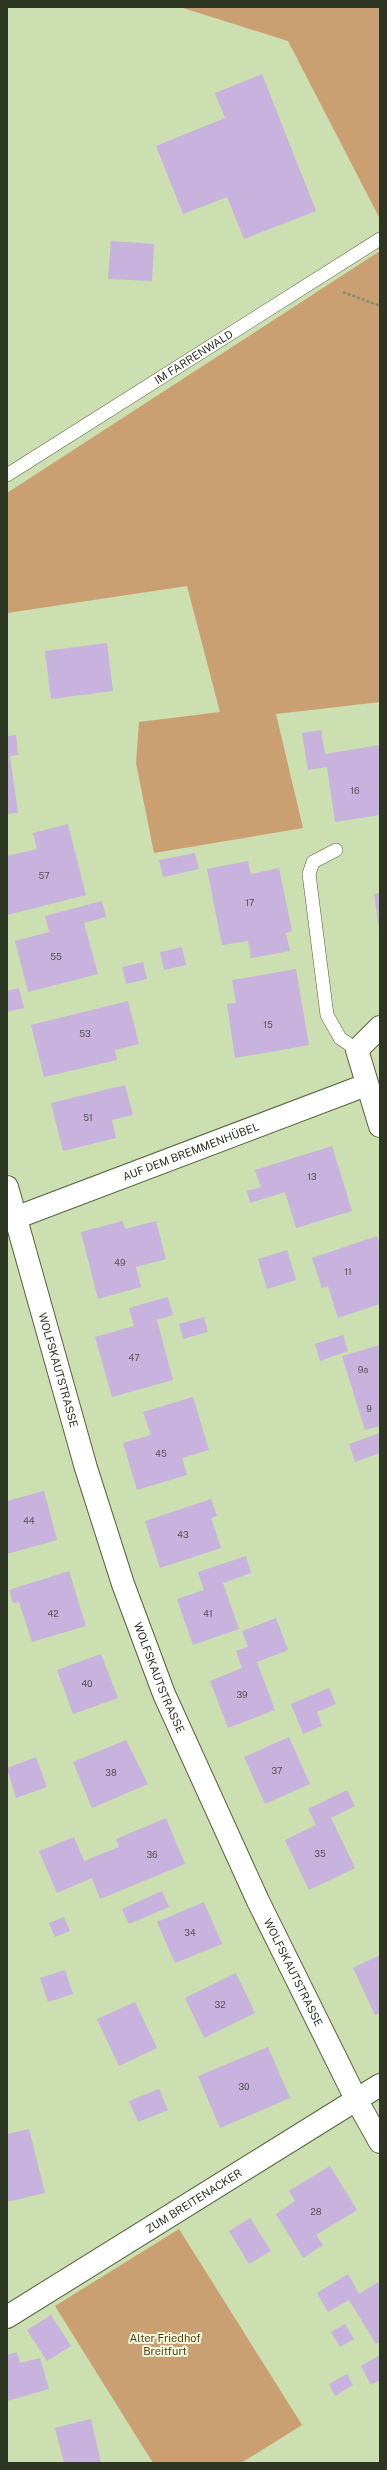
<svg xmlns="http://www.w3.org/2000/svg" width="387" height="2470" font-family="'Public Sans',sans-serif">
<rect width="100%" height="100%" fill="#cbdfb1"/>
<!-- green -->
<g fill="#ca9f71">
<path d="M180 7H380V219L288 41Z"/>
<path d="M380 251V702L276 714 303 828 154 853 136 763 139 722 220 712 187 586 7 613V493Z"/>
<path d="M179 2229 302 2425 241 2463H153L55 2306Z"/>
</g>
<!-- building -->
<g fill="#c8b2de">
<path d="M262 74 316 211 244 239 227 197 183 214 156 146 225 118 215 93Z"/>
<path d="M111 241 154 244 152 281 108 279Z"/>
<path d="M107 643 113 691 51 699 45 651Z"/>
<path d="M321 730 325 754 380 745V815L335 822 327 767 308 770 302 733Z"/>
<path d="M16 735 18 755 10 756 18 813 7 814V736Z"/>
<path d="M68 824 86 895 7 915V856L37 849 33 833Z"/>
<path d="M195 853 199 869 163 877 159 860Z"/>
<path d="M248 861 251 874 279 868 292 931 286 933 290 951 251 958 248 941 222 945 207 869Z"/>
<path d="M380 893V930H379L374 894Z"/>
<path d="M102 901 106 917 84 923 98 974 28 992 15 941 49 932 45 916Z"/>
<path d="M182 947 186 965 164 970 160 952Z"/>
<path d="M143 962 147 979 126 984 122 967Z"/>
<path d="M296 969 309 1045 235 1058 227 1004 236 1003 232 980Z"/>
<path d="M19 988 24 1008 7 1012V991Z"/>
<path d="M128 1001 139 1044 115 1050 117 1060 44 1077 31 1025Z"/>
<path d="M125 1085 133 1115 112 1120 116 1138 63 1151 51 1103Z"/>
<path d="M332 1146 352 1211 296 1228 285 1192 250 1203 247 1191 261 1187 255 1170Z"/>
<path d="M123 1221 125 1229 156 1221 166 1259 136 1267 141 1287 98 1299 81 1232Z"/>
<path d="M377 1236 380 1245V1304L338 1318 328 1286 322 1288 312 1258Z"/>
<path d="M287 1250 296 1280 267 1289 258 1259Z"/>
<path d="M168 1297 173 1315 157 1320 173 1380 112 1397 95 1337 134 1326 129 1308Z"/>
<path d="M204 1317 208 1332 183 1339 179 1324Z"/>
<path d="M343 1335 348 1351 320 1361 315 1344Z"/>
<path d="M380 1345V1426L365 1430 342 1356Z"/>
<path d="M193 1397 209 1450 182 1458 187 1475 137 1490 123 1443 151 1435 143 1412Z"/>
<path d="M380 1433V1453L355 1462 349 1444Z"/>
<path d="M44 1491 57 1540 7 1554V1501Z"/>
<path d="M211 1499 217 1516 211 1518 221 1548 160 1568 145 1521Z"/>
<path d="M246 1556 251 1573 223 1583 239 1629 193 1645 177 1599 204 1590 198 1572Z"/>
<path d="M69 1571 86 1626 32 1642 19 1602 13 1603 9 1590Z"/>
<path d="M276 1618 288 1650 257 1662 275 1710 228 1728 210 1681 242 1668 236 1651 248 1647 242 1631Z"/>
<path d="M101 1654 118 1698 73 1714 57 1670Z"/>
<path d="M329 1688 336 1704 317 1712 322 1726 303 1734 291 1704Z"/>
<path d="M289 1737 310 1784 265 1804 244 1757Z"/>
<path d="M126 1740 148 1784 92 1808 73 1762Z"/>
<path d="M36 1757 47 1787 16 1798 7 1768Z"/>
<path d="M347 1790 355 1806 331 1818 355 1868 309 1890 285 1840 316 1825 308 1809Z"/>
<path d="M166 1818 185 1864 100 1899 92 1878 57 1893 39 1851 74 1837 84 1861 119 1847 116 1839Z"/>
<path d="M162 1891 169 1907 129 1924 122 1909Z"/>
<path d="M204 1902 222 1944 175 1963 157 1922Z"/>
<path d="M64 1917 70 1931 55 1937 49 1923Z"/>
<path d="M380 1955V2013L375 2015 353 1968Z"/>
<path d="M65 1970 73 1994 48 2002 40 1978Z"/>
<path d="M236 1973 255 2013 204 2038 185 1998Z"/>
<path d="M135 2002 157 2048 119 2066 97 2019Z"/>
<path d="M268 2047 290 2098 220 2128 198 2076Z"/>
<path d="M159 2089 168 2110 138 2122 129 2101Z"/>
<path d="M29 2129 45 2193 7 2202V2134Z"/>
<path d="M330 2166 357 2210 316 2235 323 2245 303 2258 276 2214 295 2201 289 2191Z"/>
<path d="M250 2218 271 2251 249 2264 229 2231Z"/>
<path d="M348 2274 359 2294 380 2281V2342L376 2344 349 2300 328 2312 317 2293Z"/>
<path d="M51 2315 71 2346 47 2361 27 2330Z"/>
<path d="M345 2324 354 2339 340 2347 331 2332Z"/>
<path d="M17 2352 20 2363 40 2358 49 2389 7 2401V2355Z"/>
<path d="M380 2355V2380L371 2385 361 2366Z"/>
<path d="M347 2374 353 2385 335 2396 329 2384Z"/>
<path d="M91 2419 101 2463H64L55 2428Z"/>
</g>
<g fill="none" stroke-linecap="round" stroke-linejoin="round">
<!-- service casing -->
<g stroke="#52643b" stroke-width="14">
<g id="service">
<path id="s1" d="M7 475 380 239"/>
<path d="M336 850 313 862 309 874 327 1015 340 1038 357 1050"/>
</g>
</g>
<!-- minor casing -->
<g stroke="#52643b" stroke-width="24">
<g id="minor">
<path d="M380 1027 357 1050 380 1126"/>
<path id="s2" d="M7 1187 86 1468 123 1584 164 1694 258 1901 357 2101 380 2142"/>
<path id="s3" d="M15 1218 366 1085"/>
<path id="s4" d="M7 2317 380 2085"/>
</g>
</g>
<!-- path -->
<path stroke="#818f6e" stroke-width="2.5" stroke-dasharray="3 2" stroke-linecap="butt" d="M343 292 380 306"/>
<!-- service -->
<use href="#service" stroke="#fff" stroke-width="13"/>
<!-- minor -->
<use href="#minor" stroke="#fff" stroke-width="22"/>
</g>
<g text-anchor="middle" stroke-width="4" stroke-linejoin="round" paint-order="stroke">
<!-- number labels -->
<g font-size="9" fill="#545452">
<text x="355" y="794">16</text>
<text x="44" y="879">57</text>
<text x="250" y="906">17</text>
<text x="56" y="960">55</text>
<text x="268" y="1028">15</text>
<text x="85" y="1037">53</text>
<text x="88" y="1121">51</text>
<text x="312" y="1180">13</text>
<text x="120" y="1266">49</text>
<text x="348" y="1275">11</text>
<text x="134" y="1361">47</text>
<text x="363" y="1373">9a</text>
<text x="369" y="1412">9</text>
<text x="161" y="1457">45</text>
<text x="29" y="1524">44</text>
<text x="183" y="1538">43</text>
<text x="53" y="1617">42</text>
<text x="208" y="1617">41</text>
<text x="87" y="1687">40</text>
<text x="242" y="1698">39</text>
<text x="277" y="1774">37</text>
<text x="111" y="1776">38</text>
<text x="320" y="1857">35</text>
<text x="152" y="1858">36</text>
<text x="190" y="1936">34</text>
<text x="220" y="2008">32</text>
<text x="244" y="2090">30</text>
<text x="316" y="2215">28</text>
</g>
<!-- street labels -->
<g font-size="11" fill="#2d3523" stroke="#f1fce5">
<text dy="4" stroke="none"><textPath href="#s1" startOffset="221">IM FARRENWALD</textPath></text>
<text dy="4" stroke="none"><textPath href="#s3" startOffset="188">AUF DEM BREMMENHÜBEL</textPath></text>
<text dy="4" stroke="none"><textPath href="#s2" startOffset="190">WOLFSKAUTSTRASSE</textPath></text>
<text dy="4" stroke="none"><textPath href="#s2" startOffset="514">WOLFSKAUTSTRASSE</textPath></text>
<text dy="4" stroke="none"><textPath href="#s2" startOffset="838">WOLFSKAUTSTRASSE</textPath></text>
<text dy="4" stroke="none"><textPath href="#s4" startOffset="220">ZUM BREITENACKER</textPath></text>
</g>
<!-- park labels -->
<g font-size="11" fill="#603c10" stroke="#f1fce5">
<text x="165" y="2342">Alter Friedhof<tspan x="165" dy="13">Breitfurt</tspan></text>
</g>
</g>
<!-- border -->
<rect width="387" height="2470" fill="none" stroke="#2d3523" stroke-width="16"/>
</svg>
